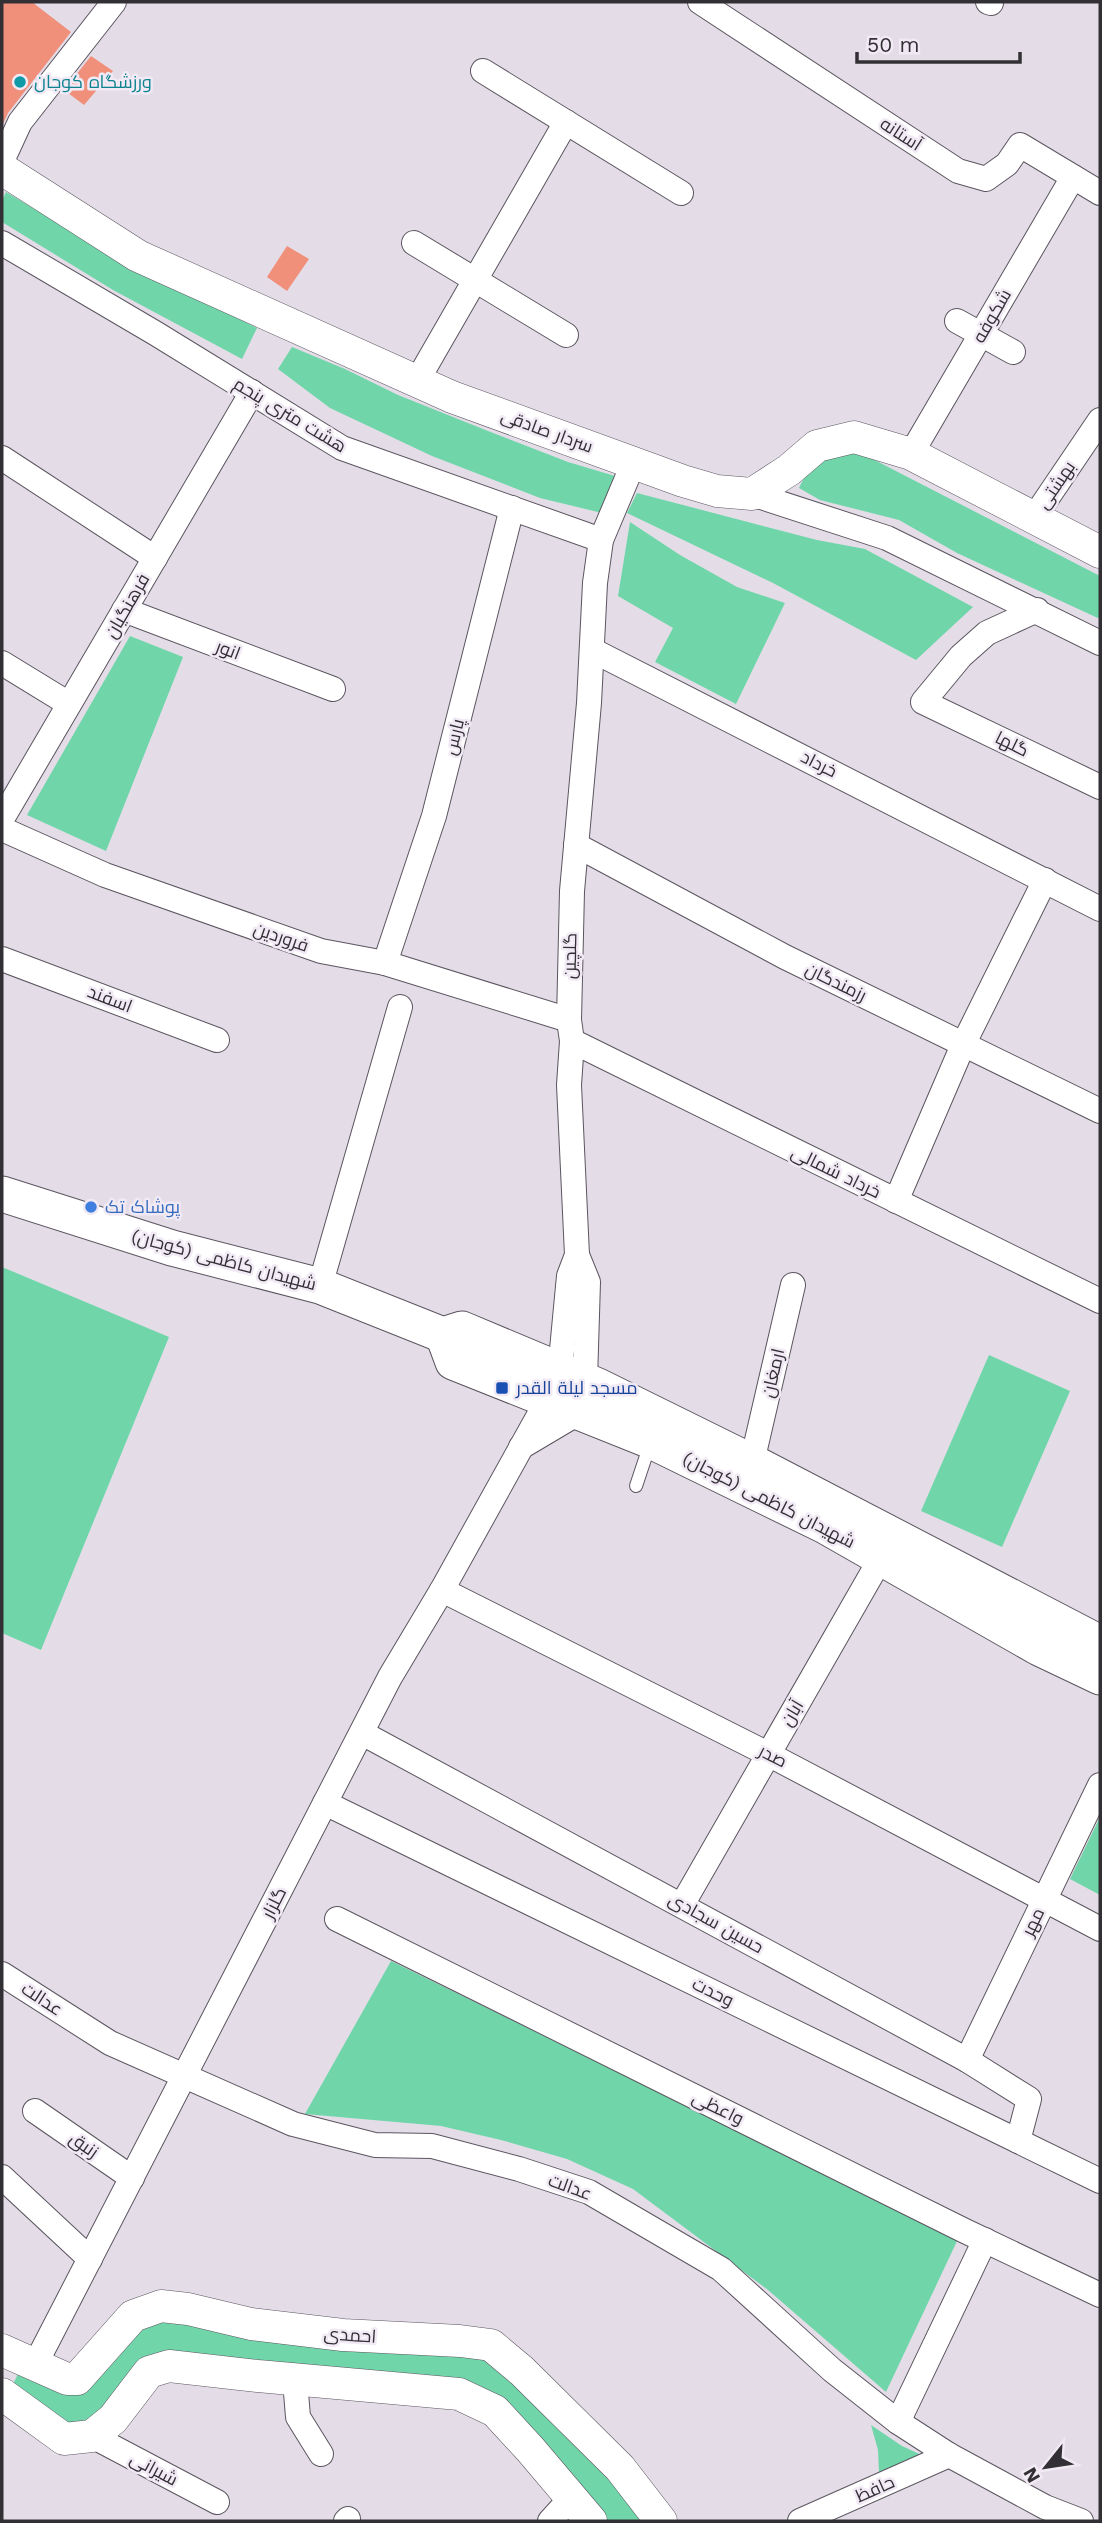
<svg xmlns="http://www.w3.org/2000/svg" width="1102" height="2523" font-family="'Work Sans',Cairo,sans-serif">
<rect width="100%" height="100%" fill="#e4dde8"/>
<!-- green -->
<g fill="#70d6aa">
<path d="M6 192 98 247 257 328 242 359 113 290 2 222V201Z"/>
<path d="M292 347 345 369 398 395 488 431 568 462 615 476 602 513 540 498 432 456 330 408 278 369Z"/>
<path d="M859 452 1100 576V619L957 553 899 520 820 500 799 488C816 453 823 456 859 452Z"/>
<path d="M637 493 817 540 865 549 973 607 916 660 773 583 627 513Z"/>
<path d="M630 522 680 555 737 587 785 603 736 704 655 662 673 628 618 596Z"/>
<path d="M130 636 183 657 106 851 27 815Z"/>
<path d="M2 1267 169 1337 41 1650 2 1633Z"/>
<path d="M989 1355 1070 1391 1002 1547 921 1511Z"/>
<path d="M1100 1817V1895L1070 1879Z"/>
<path d="M391 1961 958 2239 886 2392 768 2290 633 2189 567 2159 501 2140 441 2126 305 2114Z"/>
<path d="M159 2319 467 2349 521 2378 646 2521H599L507 2410 173 2358 87 2428H68L10 2390 21 2368 51 2382Z"/>
<path d="M871 2425 902 2446 926 2457 879 2474 878 2450Z"/>
</g>
<!-- building -->
<g fill="#f0907b">
<path d="M2 2H32L71 32 8 113 2 126Z"/>
<path d="M91 56 113 71 84 105 64 90Z"/>
<path d="M287 246 309 259 287 291 267 277Z"/>
</g>
<g fill="none" stroke-linecap="round" stroke-linejoin="round">
<!-- service casing -->
<g stroke="#5b555f" stroke-width="14">
<path id="service" d="M636 1486 650 1444"/>
</g>
<!-- minor casing -->
<g stroke="#5b555f" stroke-width="26">
<g id="minor">
<path d="M700 2 958 171 986 179 1007 164 1020 145 1100 193"/>
<path d="M988 2 991 3"/>
<path d="M483 71 681 193"/>
<path d="M2 161 20 122 114 2"/>
<path d="M2 243 155 333 342 448 601 540"/>
<path d="M414 243 566 335"/>
<path d="M957 321 1013 352"/>
<path d="M417 381 566 122"/>
<path d="M911 454 1073 177"/>
<path d="M2 458 155 558"/>
<path d="M752 494 887 538 1100 643"/>
<path d="M1035 516 1100 420"/>
<path d="M124 610 333 689"/>
<path d="M1037 610 987 633 961 656 923 702 1100 787"/>
<path d="M592 650 1100 909"/>
<path d="M2 663 69 704"/>
<path d="M2 819 252 392"/>
<path d="M2 829 105 875 321 951 385 963 569 1020"/>
<path d="M576 845 785 957 1100 1111"/>
<path d="M2 959 217 1040"/>
<path d="M385 963 434 816 512 508"/>
<path d="M572 1041 1100 1301"/>
<path d="M896 1201 963 1045 1045 880"/>
<path d="M320 1286 400 1007"/>
<path d="M521 1447 580 1412 585 1380 588 1282 577 1255"/>
<path d="M752 1462 793 1285"/>
<path d="M442 1590 768 1754 1100 1929"/>
<path d="M362 1733 967 2060 1029 2099 1018 2141"/>
<path d="M325 1803 1100 2181"/>
<path d="M682 1905 881 1558"/>
<path d="M337 1919 965 2231 1100 2295"/>
<path d="M2 1974 110 2043 293 2124 375 2145 432 2146 519 2169 589 2192 721 2269 832 2370 898 2422 949 2455 1045 2507 1081 2521"/>
<path d="M967 2060 1100 1785"/>
<path d="M35 2111 132 2178"/>
<path d="M2 2177 90 2259"/>
<path d="M36 2363 390 1677 442 1590 548 1399 560 1371 569 1276 577 1255 569 1085 572 1041 569 1020 572 891 589 703 595 583 601 540 628 476 639 464"/>
<path d="M295 2380 298 2417 321 2454"/>
<path d="M898 2422 985 2240"/>
<path d="M92 2436 217 2502"/>
<path d="M346 2521 348 2519"/>
<path d="M550 2521 571 2498"/>
<path d="M800 2521 949 2455"/>
</g>
</g>
<!-- tertiary casing -->
<g stroke="#5b555f" stroke-width="33">
<g id="tertiary">
<path d="M2 169 138 256 452 397 683 481 717 491 752 494 789 470 817 446 854 437 911 454 1100 552"/>
<path d="M2 2350 67 2379H77L133 2316 161 2306 188 2309 251 2324 343 2335 460 2341 491 2345 522 2371 620 2468 661 2521"/>
<path d="M2 2394 64 2439 92 2436 113 2419 149 2372 169 2366 258 2376 459 2394 495 2411 530 2449 591 2521"/>
</g>
</g>
<!-- secondary casing -->
<g stroke="#5b555f" stroke-width="37">
<g id="secondary">
<path d="M2 1194 172 1248 320 1286 443 1335 462 1329 598 1386 752 1462 1100 1643"/>
<path d="M443 1335 453 1362 651 1441 825 1526 1039 1648 1100 1677"/>
</g>
</g>
<!-- service -->
<use href="#service" stroke="#fff" stroke-width="12"/>
<!-- minor -->
<use href="#minor" stroke="#fff" stroke-width="24"/>
<!-- tertiary -->
<use href="#tertiary" stroke="#fff" stroke-width="32"/>
<!-- secondary -->
<use href="#secondary" stroke="#fff" stroke-width="35"/>
</g>
<!-- markers -->
<circle fill="#0f9aa8" stroke="#f1eaf5" stroke-width="2.5" cx="20" cy="82" r="7"/>
<circle fill="#3f7fe0" stroke="#f1eaf5" stroke-width="2.5" cx="91" cy="1207" r="7"/>
<rect fill="#1a4fb4" stroke="#f1eaf5" stroke-width="2.5" x="495" y="1381" width="14" height="14" rx="3.5"/>
<g text-anchor="middle" stroke-width="5" stroke-linejoin="round" paint-order="stroke">
<!-- culture labels -->
<g font-size="18" fill="#0d838f" stroke="#f1eaf5" text-anchor="start">
<text x="34" y="88">ورزشگاه کوجان</text>
</g>
<!-- street labels -->
<g font-size="18" fill="#323034" stroke="#f1eaf5">
<text transform="translate(901 134) rotate(33)" y="6">آستانه</text>
<text transform="translate(992 316) rotate(-60)" y="6">شکوفه</text>
<text transform="translate(290 415) rotate(31)" y="6">هشت متری پنجم</text>
<text transform="translate(547 431) rotate(20)" y="6">سردار صادقی</text>
<text transform="translate(1056 485) rotate(-56)" y="6">بهشتی</text>
<text transform="translate(127 606) rotate(-60)" y="6">فرهنگیان</text>
<text transform="translate(228 650) rotate(21)" y="6">انور</text>
<text transform="translate(454 737) rotate(-76)" y="6">پارس</text>
<text transform="translate(1012 744) rotate(26)" y="6">گلها</text>
<text transform="translate(819 764) rotate(27)" y="6">خرداد</text>
<text transform="translate(281 937) rotate(19)" y="6">فروردین</text>
<text transform="translate(570 956) rotate(-89)" y="6">گلچین</text>
<text transform="translate(836 982) rotate(26)" y="6">رزمندگان</text>
<text transform="translate(110 999) rotate(21)" y="6">اسفند</text>
<text transform="translate(836 1172) rotate(26)" y="6">خرداد شمالی</text>
<text transform="translate(224 1260) rotate(15)" y="6">شهیدان کاظمی (کوجان)</text>
<text transform="translate(773 1373) rotate(-77)" y="6">ارمغان</text>
<text transform="translate(769 1500) rotate(27)" y="6">شهیدان کاظمی (کوجان)</text>
<text transform="translate(792 1713) rotate(-59)" y="6">آبان</text>
<text transform="translate(773 1756) rotate(27)" y="6">صدر</text>
<text transform="translate(274 1903) rotate(-63)" y="6">گلزار</text>
<text transform="translate(1033 1922) rotate(-64)" y="6">مهر</text>
<text transform="translate(716 1923) rotate(29)" y="6">حسین سجادی</text>
<text transform="translate(713 1992) rotate(26)" y="6">وحدت</text>
<text transform="translate(42 1999) rotate(33)" y="6">عدالت</text>
<text transform="translate(718 2108) rotate(26)" y="6">واعظی</text>
<text transform="translate(84 2145) rotate(35)" y="6">زنبق</text>
<text transform="translate(570 2187) rotate(20)" y="6">عدالت</text>
<text transform="translate(350 2335) rotate(4)" y="6">احمدی</text>
<text transform="translate(154 2469) rotate(28)" y="6">شیرانی</text>
<text transform="translate(875 2489) rotate(-24)" y="6">حافظ</text>
</g>
<!-- shop labels -->
<g font-size="18" fill="#366cbe" stroke="#f1eaf5" text-anchor="start">
<text x="105" y="1213">پوشاک تک</text>
</g>
<!-- transit labels -->
<g font-size="18" fill="#164399" stroke="#f1eaf5" text-anchor="start">
<text x="516" y="1394">مسجد لیلة القدر</text>
</g>
</g>
<!-- border -->
<rect width="1102" height="2523" fill="none" stroke="#323034" stroke-width="7"/>
<!-- north arrow -->
<g transform="translate(1046 2467) rotate(240)" stroke="#f1eaf5" stroke-width="5" paint-order="stroke">
<path d="M0-5L12 26L0 18L-12 26Z" fill="#323034"/>
<text y="-10" font-size="19" font-weight="bold" text-anchor="middle" fill="#323034">N</text>
</g>
<!-- scale -->
<path d="M857 52v10h163v-10" fill="none" stroke="#323034" stroke-width="3.5"/>
<text x="867" y="52" font-size="21" fill="#323034" stroke="#f1eaf5" stroke-width="5" paint-order="stroke">50 m</text>
</svg>
